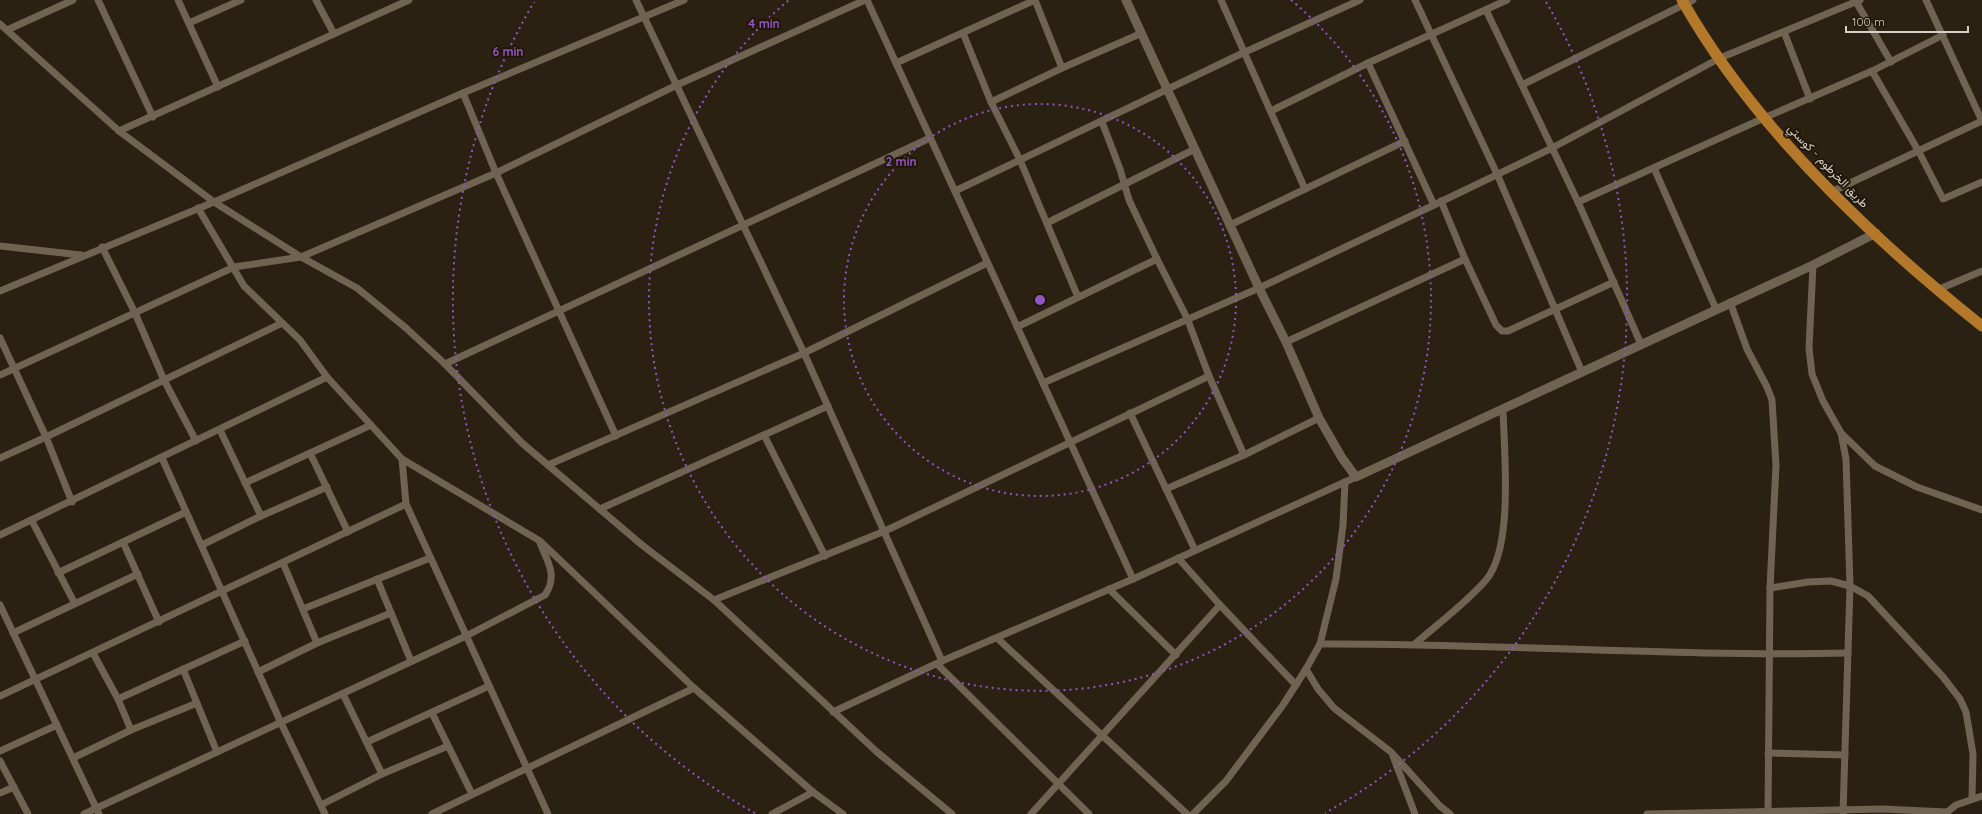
<svg xmlns="http://www.w3.org/2000/svg" width="1982" height="814" font-family="Quicksand,Vazirmatn,sans-serif">
<rect width="100%" height="100%" fill="#2b2112"/>
<g fill="none" stroke-linecap="round" stroke-linejoin="round">
<!-- minor -->
<g stroke="#6f6352" stroke-width="7">
<path d="M98 0 153 117"/>
<path d="M178 0 218 87"/>
<path d="M316 0 334 34"/>
<path d="M636 0 804 353 942 661"/>
<path d="M867 0 1133 579"/>
<path d="M1035 0 1062 68"/>
<path d="M1221 0 1305 189"/>
<path d="M1415 0 1497 174 1582 372"/>
<path d="M1855 0 1891 62"/>
<path d="M1926 0 1982 121"/>
<path d="M1486 10 1578 202 1641 344"/>
<path d="M189 23 241 0"/>
<path d="M0 24 119 131 214 202 301 257 357 288 406 328 445 364 522 443 642 545 714 600 877 752 952 814"/>
<path d="M7 30 73 0"/>
<path d="M1784 32 1810 99"/>
<path d="M963 33 991 102 1020 160 1078 297"/>
<path d="M896 63 1035 0"/>
<path d="M1368 63 1434 205"/>
<path d="M1872 71 1919 152 1943 199 1982 182"/>
<path d="M1522 85 1693 0"/>
<path d="M463 93 496 173 616 436"/>
<path d="M991 102 1062 68 1142 33"/>
<path d="M1271 111 1368 63 1507 0"/>
<path d="M1102 122 1120 169 1129 200 1157 259 1187 318 1209 376 1244 455"/>
<path d="M119 131 409 0"/>
<path d="M1654 168 1716 309"/>
<path d="M955 191 1245 52 1360 0"/>
<path d="M1831 192 1982 121"/>
<path d="M1441 201 1465 259 1496 325 1502 331H1508L1614 282"/>
<path d="M1578 202 1764 118 1872 71 1943 35"/>
<path d="M1047 223 1195 149"/>
<path d="M1230 225 1405 141"/>
<path d="M0 246 81 255"/>
<path d="M102 247 135 313 164 380 196 441"/>
<path d="M1813 265 1809 348 1812 374 1823 401 1841 433 1875 466 1917 487 1982 510"/>
<path d="M1937 290 1982 271"/>
<path d="M0 291 214 202 463 93 684 0"/>
<path d="M1730 302 1747 349 1767 387 1772 400 1776 465 1770 588 1768 814"/>
<path d="M1017 327 1157 259"/>
<path d="M0 338 46 437 72 502"/>
<path d="M1286 342 1465 259"/>
<path d="M445 364 930 138"/>
<path d="M0 375 234 267 301 257 496 173 677 85 865 0"/>
<path d="M1043 383 1259 288 1434 205 1552 148 1720 58 1860 0"/>
<path d="M1130 413 1195 550"/>
<path d="M220 430 261 516"/>
<path d="M1841 433 1846 459 1850 586 1843 814"/>
<path d="M764 435 825 556"/>
<path d="M310 453 348 532"/>
<path d="M0 458 46 437 282 323"/>
<path d="M162 458 281 723 325 814"/>
<path d="M402 459 540 541 694 688 813 792 843 814"/>
<path d="M548 465 804 353 987 263"/>
<path d="M245 483 371 425"/>
<path d="M1166 489 1244 455 1319 418"/>
<path d="M406 504 548 814"/>
<path d="M600 509 828 406"/>
<path d="M32 521 74 602"/>
<path d="M0 535 327 377"/>
<path d="M123 542 159 622"/>
<path d="M202 545 261 516 327 487"/>
<path d="M1178 558 1220 605 1296 685"/>
<path d="M283 563 317 643"/>
<path d="M58 573 186 512"/>
<path d="M377 579 411 661"/>
<path d="M1770 588 1808 582 1831 581 1850 586 1868 596 1943 677 1960 699 1966 712 1973 754 1972 799"/>
<path d="M1109 589 1176 655"/>
<path d="M714 600 885 531 1209 376"/>
<path d="M0 605 99 814"/>
<path d="M303 609 430 558"/>
<path d="M13 633 138 574"/>
<path d="M997 638 1187 814"/>
<path d="M1416 643C1439 623 1466 603 1486 580 1514 547 1504 451 1503 409"/>
<path d="M1320 644C1496 643 1672 657 1848 653"/>
<path d="M93 653 118 699 131 730"/>
<path d="M937 664 1089 814"/>
<path d="M183 669 217 752"/>
<path d="M1306 669 1318 689 1334 708 1391 752 1440 806 1450 814"/>
<path d="M258 672 317 643 391 613"/>
<path d="M343 694 382 774"/>
<path d="M0 696 406 504 402 459 327 377 300 340 244 286 198 208"/>
<path d="M118 699 245 641"/>
<path d="M833 712 942 661 1133 579 1356 477"/>
<path d="M432 713 472 794"/>
<path d="M367 742 489 686"/>
<path d="M0 751 57 725"/>
<path d="M1768 753 1845 755"/>
<path d="M1393 756 1415 814"/>
<path d="M73 758 131 730 197 703"/>
<path d="M0 761 28 814"/>
<path d="M0 793 14 787"/>
<path d="M321 805 382 774 448 746"/>
<path d="M84 814 466 636 545 595C558 576 548 562 540 543"/>
<path d="M432 814 694 688"/>
<path d="M772 814 813 792"/>
<path d="M1031 814 1220 605"/>
<path d="M1193 814 1226 781 1283 705 1306 669 1320 644 1336 579 1343 525 1345 482"/>
<path d="M1647 814 1883 809 1946 812"/>
<path d="M1945 814 1956 805 1982 796"/>
</g>
<!-- tertiary -->
<path stroke="#6f6352" stroke-width="9" d="M1126 0 1259 288 1286 342 1319 418 1342 458 1356 477 1813 265 1876 233"/>
<!-- trunk -->
<path stroke="#b3782a" stroke-width="11" d="M1682 0C1753 126 1870 237 1982 326"/>
</g>
<!-- distance rings -->
<g fill="none" stroke="#9255c1" stroke-width="2" stroke-dasharray="2 4">
<circle cx="1040" cy="300" r="196"/>
<path d="M1291 0A391 391 0 1 1 789 0"/>
<path d="M755 813A587 587 0 0 1 534 2M1546 2A587 587 0 0 1 1325 813"/>
</g>
<g text-anchor="middle" stroke-width="4" stroke-linejoin="round" paint-order="stroke">
<!-- street labels -->
<g font-size="12" fill="#d7d0c7" stroke="#211709">
<text transform="translate(1828 166) rotate(46)" y="4">طريق الخرطوم - كوستي</text>
</g>
</g>
<circle cx="1040" cy="300" r="6" fill="#9255c1" stroke="#211709" stroke-width="2"/>
<g font-size="12" text-anchor="middle" font-weight="bold" fill="#9255c1" stroke="#211709" stroke-width="4" stroke-linejoin="round" paint-order="stroke">
<text x="764" y="28">4 min</text>
<text x="508" y="56">6 min</text>
<text x="901" y="166">2 min</text>
</g>
<!-- scale -->
<path d="M1846 26v6h122v-6" fill="none" stroke="#d7d0c7" stroke-width="2"/>
<text x="1852" y="26" font-size="12" fill="#d7d0c7" stroke="#211709" stroke-width="3" paint-order="stroke">100 m</text>
</svg>
